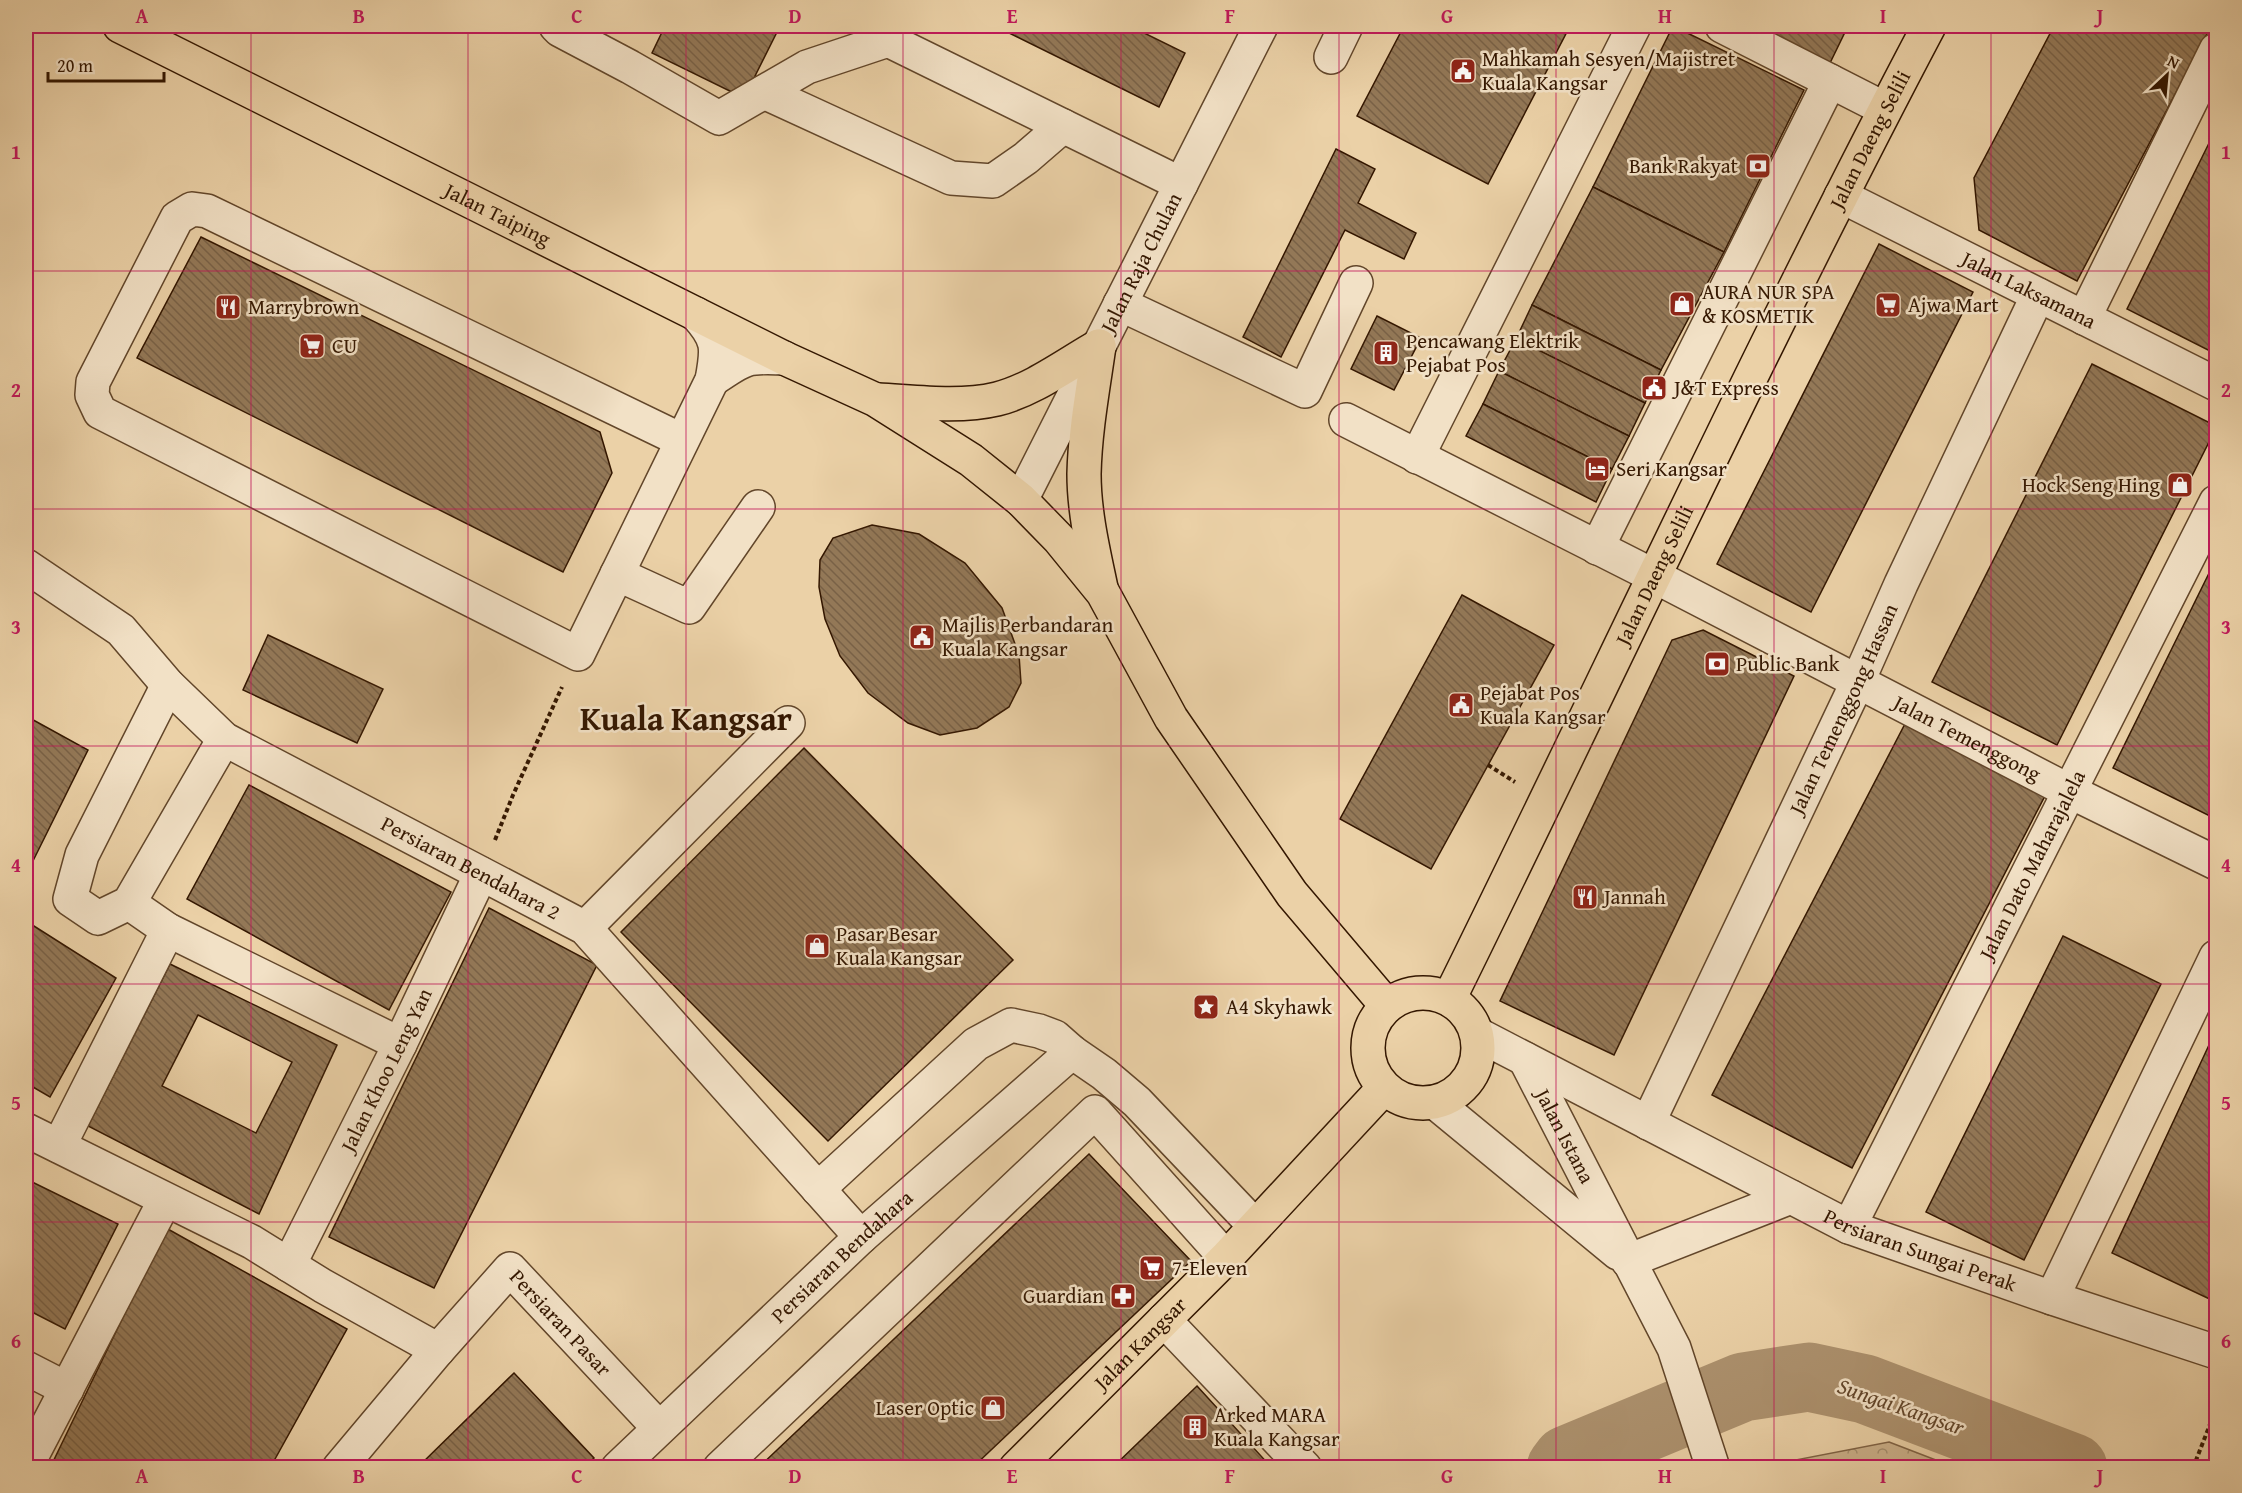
<svg xmlns="http://www.w3.org/2000/svg" width="2242" height="1493" font-family="'Gentium Book Plus',serif">
<defs>
<pattern id="park-crowns" width="20" height="18" patternUnits="userSpaceOnUse" patternTransform="scale(1.5)"><rect width="20" height="18" fill="#ccb18b"/><path d="M2 6a3 3 0 1 1 6 0M12 15a3 3 0 1 1 6 0" fill="none" stroke="#a68f6f"/></pattern>
<pattern id="building-back-hatch" width="6" height="6" patternUnits="userSpaceOnUse" patternTransform="scale(1.5)"><rect width="6" height="6" fill="#937857"/><path d="M-1 5l2 2M0 0l6 6M5-1l2 2" fill="none" stroke="#796146"/></pattern>
</defs>
<rect width="100%" height="100%" fill="#ebd1a7"/>
<filter id="stains"><feTurbulence type="fractalNoise" baseFrequency=".00333" numOctaves="4"/><feColorMatrix values="0 0 0 0 .2 0 0 0 0 .09 0 0 0 0 .02 0 0 0 .5 -.17"/></filter>
<radialGradient id="worn" r=".72"><stop offset=".6" stop-color="#630" stop-opacity="0"/><stop offset="1" stop-color="#630" stop-opacity=".3"/></radialGradient>
<!-- park -->
<path fill="url(#park-crowns)" stroke="#806446" stroke-width="1.5" d="M1889 1442 1954 1467 1782 1468 1780 1463Z"/>
<g fill="none" stroke-linecap="round" stroke-linejoin="round">
<!-- river -->
<path stroke="#ad926f" stroke-width="69" d="M1561 1468 1567 1460 1743 1387 1809 1377 1865 1389 2073 1468"/>
</g>
<!-- building -->
<g fill="url(#building-back-hatch)" stroke="#341701" stroke-width="1.5" fill-rule="evenodd">
<path d="M665 26H780L744 98 652 53Z"/>
<path d="M995 26H1130L1185 53 1159 107Z"/>
<path d="M1404 26H1570L1488 184 1357 116Z"/>
<path d="M1673 26 1804 90 1724 252 1593 187Z"/>
<path d="M1753 26H1848L1830 63Z"/>
<path d="M2054 26H2211L2077 281 1979 230 1974 178Z"/>
<path d="M2216 129V354L2127 309Z"/>
<path d="M1336 149 1375 169 1358 203 1416 233 1404 259 1345 230 1281 357 1243 337Z"/>
<path d="M1593 187 1724 252 1661 370 1532 305Z"/>
<path d="M201 237 600 432 612 473 563 572 137 358Z"/>
<path d="M1879 244 1973 292 1811 612 1717 564Z"/>
<path d="M1532 305 1661 370 1645 403 1516 339Z"/>
<path d="M1377 316 1421 338 1394 390 1351 369Z"/>
<path d="M1516 339 1645 403 1629 436 1499 371Z"/>
<path d="M2092 364 2216 426V428L2057 745 1932 682Z"/>
<path d="M1499 371 1629 436 1612 469 1483 404Z"/>
<path d="M1483 404 1612 469 1596 502 1466 436Z"/>
<path d="M872 525 919 534 965 563 1002 608 1019 655 1021 683 1009 707 977 728 940 735 908 723 868 693 840 656 825 619 819 587 820 560 833 538Z"/>
<path d="M2216 559V819L2113 768Z"/>
<path d="M1462 595 1554 645 1431 869 1340 819Z"/>
<path d="M1703 630 1794 676 1614 1055 1500 1001 1672 640Z"/>
<path d="M268 635 383 689 357 743 243 690Z"/>
<path d="M26 716 88 750 26 875Z"/>
<path d="M1907 720 2047 792 1852 1168 1712 1095Z"/>
<path d="M804 748 1013 960 828 1141 621 932Z"/>
<path d="M249 785 451 892 389 1010 187 899Z"/>
<path d="M489 908 597 965 434 1288 329 1237Z"/>
<path d="M26 921 116 978 50 1097 26 1083Z"/>
<path d="M2063 936 2161 984 2024 1260 1926 1212Z"/>
<path d="M170 964 337 1045 259 1214 88 1126ZM198 1015 292 1062 256 1133 162 1086Z"/>
<path d="M2216 1030V1302L2112 1253Z"/>
<path d="M1089 1154 1191 1261 972 1468H758Z"/>
<path d="M26 1179 118 1224 65 1329 26 1309Z"/>
<path d="M166 1228 347 1329 270 1468H50Z"/>
<path d="M514 1373 594 1458 584 1468H417Z"/>
<path d="M1197 1386 1272 1468H1112Z"/>
</g>
<g fill="none" stroke-linecap="round" stroke-linejoin="round">
<!-- minor casing -->
<g stroke="#62462a" stroke-width="36">
<g id="minor">
<path d="M556 26 560 30 630 67 719 118 807 67 888 40 1181 184"/>
<path d="M1722 26 1885 109"/>
<path d="M1331 57 1346 26"/>
<path d="M764 92 951 178 993 181 1026 158 1063 126"/>
<path id="s1" d="M1841 196 2216 384"/>
<path d="M1120 304 1305 391 1356 283"/>
<path d="M2084 318 2216 50"/>
<path d="M712 380C744 358 745 356 784 358"/>
<path id="s2" d="M1346 420 1654 576 2069 791 2216 863"/>
<path d="M681 440 207 211 192 209 177 218 93 382 92 395 100 412 578 654 712 380C718 348 719 339 696 314"/>
<path d="M1417 457 1634 26"/>
<path id="s3" d="M1021 500 1261 26"/>
<path d="M1597 548 1830 81"/>
<path id="s4" d="M26 566 121 630 168 685 224 739 585 928 861 1237"/>
<path d="M617 574 689 607 758 507"/>
<path d="M168 685 82 855 70 899 98 918 129 903 224 739"/>
<path d="M129 903 168 930 400 1044"/>
<path d="M585 928 788 723"/>
<path id="s5" d="M1477 1034 1849 1227 2052 1298 2216 1352"/>
<path id="s6" d="M1525 1059 1674 1348 1713 1468"/>
<path d="M1436 1103 1618 1253"/>
<path id="s7" d="M1648 1123 1858 681 1901 584 2038 295"/>
<path d="M26 1130 252 1242 323 1286 438 1350"/>
<path d="M59 1146 168 930"/>
<path d="M818 1189 976 1044 1011 1025 1039 1031 1055 1037 1072 1052 1104 1074 1137 1102 1255 1226"/>
<path id="s8" d="M1849 1227 2216 502"/>
<path d="M1628 1261 1791 1197"/>
<path id="s9" d="M289 1265 400 1044 481 874"/>
<path d="M2052 1298 2216 957"/>
<path d="M1164 1320 1305 1468"/>
<path d="M26 1368 67 1389"/>
<path d="M26 1467 165 1200"/>
<path id="s10" d="M339 1468 438 1350 510 1269 659 1428"/>
<path id="s11" d="M618 1468 861 1237 1072 1052"/>
<path d="M720 1468 1095 1112 1226 1258"/>
</g>
</g>
<!-- major casing -->
<g stroke="#341701" stroke-width="36">
<g id="major">
<path id="s12" d="M1016 1468 1226 1258 1384 1088"/>
</g>
</g>
<!-- highway casing -->
<g stroke="#341701" stroke-width="36">
<g id="highway">
<path id="s13" d="M120 26 784 358 876 400 971 460 1021 500 1059 539 1103 593 1171 718 1292 894 1387 1006"/>
<path d="M1099 346C1093 388 1085 431 1084 474 1084 512 1093 550 1101 588"/>
<path d="M878 400C916 402 959 408 997 399 1033 390 1067 364 1099 346"/>
<circle cx="1423" cy="1048" r="55"/>
<path id="s14" d="M1449 999C1609 675 1760 346 1929 26"/>
</g>
</g>
<!-- path -->
<g stroke="#341701" stroke-width="4" stroke-dasharray="4.5 3" stroke-linecap="butt">
<path d="M1488 765 1515 782"/>
<path d="M495 840 513 795 562 687"/>
<path d="M2193 1468 2216 1409"/>
</g>
<!-- minor -->
<use href="#minor" stroke="#f2e1c6" stroke-width="33"/>
<!-- major -->
<use href="#major" stroke="#ebd1a7" stroke-width="33"/>
<!-- highway -->
<use href="#highway" stroke="#ebd1a7" stroke-width="33"/>
</g>
<!-- grid -->
<path fill="none" stroke="#c2185b" stroke-width="1.5" stroke-opacity="0.55" d="M251 26V1468M468 26V1468M686 26V1468M903 26V1468M1121 26V1468M1339 26V1468M1556 26V1468M1774 26V1468M1991 26V1468M26 271H2216M26 509H2216M26 746H2216M26 984H2216M26 1222H2216"/>
<!-- icons -->
<defs>
<g id="civic-square" transform="scale(1.35)"><rect x="-9" y="-9" width="18" height="18" rx="4" fill="#8f2418" stroke="#f2e1c6"/><path d="M-.6-6.5H3V-4.5H.6V-3L4-1V1h2V6H-6V1h2V-1L-.6-3ZM-1.2 2.5V6h2.4V2.5Z" fill="#fff"/></g>
<g id="bank-square" transform="scale(1.35)"><rect x="-9" y="-9" width="18" height="18" rx="4" fill="#8f2418" stroke="#f2e1c6"/><path d="M-6-4H6V4H-6ZM0-2.3a2.3 2.3 0 1 0 0 4.6a2.3 2.3 0 1 0 0-4.6Z" fill="#fff"/></g>
<g id="shop-square" transform="scale(1.35)"><rect x="-9" y="-9" width="18" height="18" rx="4" fill="#8f2418" stroke="#f2e1c6"/><path d="M-5-2.5h2.3a2.7 3.5 0 0 1 5.4 0H5L5.5 6h-11ZM-1.5-2.5h3a1.5 2.3 0 0 0-3 0Z" fill="#fff"/></g>
<g id="supermarket-square" transform="scale(1.35)"><rect x="-9" y="-9" width="18" height="18" rx="4" fill="#8f2418" stroke="#f2e1c6"/><path d="M-6-5.5h2.5l.6 2H6L4.5 2H-2.5L-4.4-4H-6ZM-1.5 3.2a1.3 1.3 0 1 0 .1 0ZM3 3.2a1.3 1.3 0 1 0 .1 0Z" fill="#fff"/></g>
<g id="restaurant-square" transform="scale(1.35)"><rect x="-9" y="-9" width="18" height="18" rx="4" fill="#8f2418" stroke="#f2e1c6"/><path d="M-5-6h1v4h1v-4h1v4h1v-4h1v5L-1.5 .5V6h-2V.5L-5-1ZM5-6V6H3V1.5H1.5Q1.5-4 5-6Z" fill="#fff"/></g>
<g id="building-square" transform="scale(1.35)"><rect x="-9" y="-9" width="18" height="18" rx="4" fill="#8f2418" stroke="#f2e1c6"/><path d="M-4-6H4V6H1V3H-1V6H-4ZM-2.5-4.3h1.7v1.8h-1.7ZM.8-4.3h1.7v1.8H.8ZM-2.5-1h1.7V.8h-1.7ZM.8-1h1.7V.8H.8Z" fill="#fff"/></g>
<g id="hotel-square" transform="scale(1.35)"><rect x="-9" y="-9" width="18" height="18" rx="4" fill="#8f2418" stroke="#f2e1c6"/><path d="M-6-4.5h1.5V1H6V5H4.5V3h-9V5H-6ZM-4 0a1.8 1.8 0 1 1 3.6 0ZM.5 0V-2.5h3Q6-2.5 6 0Z" fill="#fff"/></g>
<g id="sight-square" transform="scale(1.35)"><rect x="-9" y="-9" width="18" height="18" rx="4" fill="#8f2418" stroke="#f2e1c6"/><path d="M0-6L1.8-2.2L6-1.7L2.9 1.2L3.7 5.4L0 3.3L-3.7 5.4L-2.9 1.2L-6-1.7L-1.8-2.2Z" fill="#fff"/></g>
<g id="pharmacy-square" transform="scale(1.35)"><rect x="-9" y="-9" width="18" height="18" rx="4" fill="#8f2418" stroke="#f2e1c6"/><path d="M-2-6h4v4h4v4h-4v4h-4v-4h-4v-4h4Z" fill="#fff"/></g>
</defs>
<g fill-rule="evenodd">
<use href="#civic-square" x="1463" y="71"/>
<use href="#bank-square" x="1758" y="166"/>
<use href="#shop-square" x="1682" y="304"/>
<use href="#supermarket-square" x="1888" y="305"/>
<use href="#restaurant-square" x="228" y="307"/>
<use href="#supermarket-square" x="312" y="346"/>
<use href="#building-square" x="1386" y="353"/>
<use href="#civic-square" x="1654" y="388"/>
<use href="#hotel-square" x="1597" y="469"/>
<use href="#shop-square" x="2180" y="485"/>
<use href="#civic-square" x="922" y="637"/>
<use href="#bank-square" x="1717" y="664"/>
<use href="#civic-square" x="1461" y="705"/>
<use href="#restaurant-square" x="1585" y="897"/>
<use href="#shop-square" x="817" y="946"/>
<use href="#sight-square" x="1206" y="1007"/>
<use href="#supermarket-square" x="1152" y="1268"/>
<use href="#pharmacy-square" x="1123" y="1296"/>
<use href="#shop-square" x="993" y="1408"/>
<use href="#building-square" x="1195" y="1427"/>
</g>
<g text-anchor="middle" stroke-width="5" stroke-linejoin="round" paint-order="stroke">
<!-- poi labels -->
<g font-size="21" fill="#341701" stroke="#f2e1c6" text-anchor="start">
<text x="1482" y="66">Mahkamah Sesyen/Majistret<tspan x="1482" dy="24">Kuala Kangsar</tspan></text>
<text x="1738" y="173" text-anchor="end">Bank Rakyat</text>
<text x="1702" y="299">AURA NUR SPA<tspan x="1702" dy="24">&amp; KOSMETIK</tspan></text>
<text x="1908" y="312">Ajwa Mart</text>
<text x="248" y="314">Marrybrown</text>
<text x="1406" y="348">Pencawang Elektrik<tspan x="1406" dy="24">Pejabat Pos</tspan></text>
<text x="332" y="353">CU</text>
<text x="1674" y="395">J&amp;T Express</text>
<text x="1616" y="476">Seri Kangsar</text>
<text x="2160" y="492" text-anchor="end">Hock Seng Hing</text>
<text x="942" y="632">Majlis Perbandaran<tspan x="942" dy="24">Kuala Kangsar</tspan></text>
<text x="1736" y="671">Public Bank</text>
<text x="1480" y="700">Pejabat Pos<tspan x="1480" dy="24">Kuala Kangsar</tspan></text>
<text x="1604" y="904">Jannah</text>
<text x="836" y="941">Pasar Besar<tspan x="836" dy="24">Kuala Kangsar</tspan></text>
<text x="1226" y="1014">A4 Skyhawk</text>
<text x="1172" y="1275">7-Eleven</text>
<text x="1104" y="1303" text-anchor="end">Guardian</text>
<text x="974" y="1415" text-anchor="end">Laser Optic</text>
<text x="1214" y="1422">Arked MARA<tspan x="1214" dy="24">Kuala Kangsar</tspan></text>
</g>
<!-- street labels -->
<g font-size="21" fill="#341701" stroke="#f2e1c6">
<text dy="7" stroke="none"><textPath href="#s14" startOffset="957">Jalan Daeng Selili</textPath></text>
<text dy="7" stroke="none"><textPath href="#s13" startOffset="422">Jalan Taiping</textPath></text>
<text dy="7" stroke="none"><textPath href="#s3" startOffset="266">Jalan Raja Chulan</textPath></text>
<text dy="7" stroke="none"><textPath href="#s1" startOffset="210">Jalan Laksamana</textPath></text>
<text dy="7" stroke="none"><textPath href="#s14" startOffset="471">Jalan Daeng Selili</textPath></text>
<text dy="7" stroke="none"><textPath href="#s7" startOffset="458">Jalan Temenggong Hassan</textPath></text>
<text dy="7" stroke="none"><textPath href="#s2" startOffset="698">Jalan Temenggong</textPath></text>
<text dy="7" stroke="none"><textPath href="#s8" startOffset="406">Jalan Dato Maharajalela</textPath></text>
<text dy="7" stroke="none"><textPath href="#s4" startOffset="543">Persiaran Bendahara 2</textPath></text>
<text dy="7" stroke="none"><textPath href="#s9" startOffset="218">Jalan Khoo Leng Yan</textPath></text>
<text dy="7" stroke="none"><textPath href="#s6" startOffset="87">Jalan Istana</textPath></text>
<text dy="7" stroke="none"><textPath href="#s5" startOffset="494">Persiaran Sungai Perak</textPath></text>
<text dy="7" stroke="none"><textPath href="#s11" startOffset="308">Persiaran Bendahara</textPath></text>
<text dy="7" stroke="none"><textPath href="#s10" startOffset="336">Persiaran Pasar</textPath></text>
<text dy="7" stroke="none"><textPath href="#s12" startOffset="176">Jalan Kangsar</textPath></text>
</g>
<!-- water labels -->
<g font-size="22" font-style="italic" fill="#64482d" stroke="#f2e1c6">
<text transform="translate(1901 1406) rotate(19)" y="8">Sungai Kangsar</text>
</g>
<!-- town labels -->
<g font-size="33" font-weight="bold" fill="#341701" stroke="#f2e1c6">
<text x="686" y="730">Kuala Kangsar</text>
</g>
</g>
<!-- margin -->
<rect width="2242" height="1493" fill="none" stroke="#ebd1a7" stroke-width="66"/>
<!-- north arrow -->
<g transform="translate(2167 75) rotate(26)" stroke="#f2e1c6" stroke-width="4.5" paint-order="stroke">
<path d="M0-4.5L10 22L0 15L-10 22Z" fill="#341701"/>
<text y="-9" font-size="16" font-weight="bold" text-anchor="middle" fill="#341701">N</text>
</g>
<!-- scale -->
<path d="M48 72v9h116v-9" fill="none" stroke="#341701" stroke-width="3"/>
<text x="57" y="72" font-size="18" fill="#341701" stroke="#f2e1c6" stroke-width="4.5" paint-order="stroke">20 m</text>
<rect x="33" y="33" width="2176" height="1427" fill="none" stroke="#c2185b" stroke-width="2"/>
<g font-size="20" text-anchor="middle" font-weight="bold" fill="#c2185b">
<text x="142" y="23">A</text>
<text x="359" y="23">B</text>
<text x="577" y="23">C</text>
<text x="795" y="23">D</text>
<text x="1012" y="23">E</text>
<text x="1230" y="23">F</text>
<text x="1447" y="23">G</text>
<text x="1665" y="23">H</text>
<text x="1883" y="23">I</text>
<text x="2100" y="23">J</text>
<text x="16" y="159">1</text>
<text x="2226" y="159">1</text>
<text x="16" y="397">2</text>
<text x="2226" y="397">2</text>
<text x="16" y="634">3</text>
<text x="2226" y="634">3</text>
<text x="16" y="872">4</text>
<text x="2226" y="872">4</text>
<text x="16" y="1110">5</text>
<text x="2226" y="1110">5</text>
<text x="16" y="1348">6</text>
<text x="2226" y="1348">6</text>
<text x="142" y="1483">A</text>
<text x="359" y="1483">B</text>
<text x="577" y="1483">C</text>
<text x="795" y="1483">D</text>
<text x="1012" y="1483">E</text>
<text x="1230" y="1483">F</text>
<text x="1447" y="1483">G</text>
<text x="1665" y="1483">H</text>
<text x="1883" y="1483">I</text>
<text x="2100" y="1483">J</text>
</g>
<rect width="100%" height="100%" filter="url(#stains)"/>
<rect width="100%" height="100%" fill="url(#worn)"/>
</svg>
